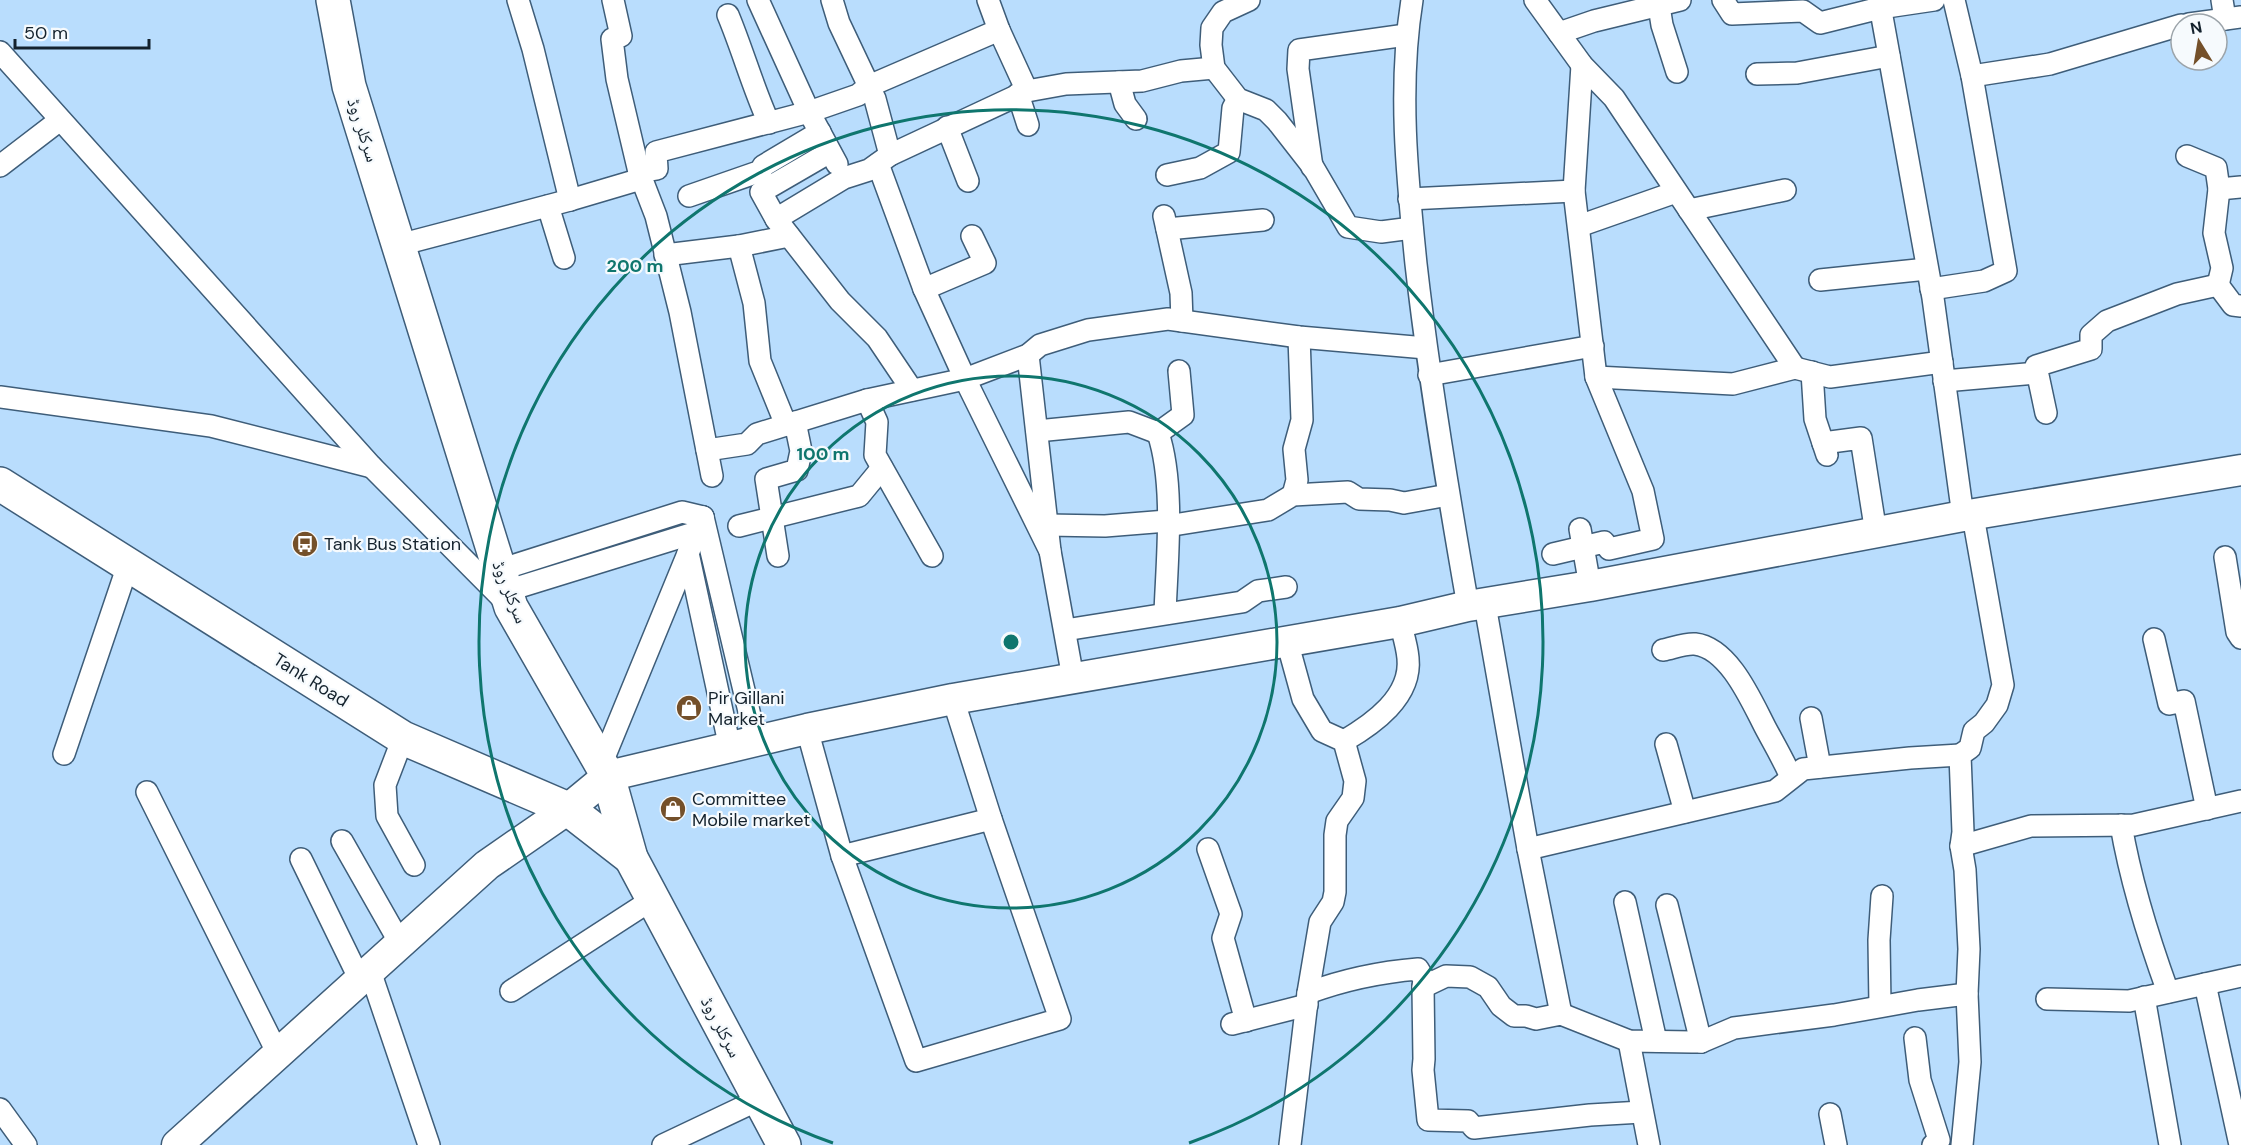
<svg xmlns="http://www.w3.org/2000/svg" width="2241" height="1145" font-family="'DM Sans','Noto Naskh Arabic',sans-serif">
<rect width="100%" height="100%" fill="#b9ddfd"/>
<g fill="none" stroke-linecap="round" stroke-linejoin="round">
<!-- street casing -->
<g stroke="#3e5d79" stroke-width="24">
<g id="street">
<path d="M518 0 533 49 570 200"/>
<path d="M613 0 621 36 612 39 617 79 639 172 656 216 680 312 712 476"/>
<path d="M758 0 809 112 837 164"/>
<path d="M832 0 839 23 875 99 890 155"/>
<path d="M988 0 999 30 1027 91"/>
<path d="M1249 0 1223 12 1212 28 1211 45 1214 68 1238 99 1266 110 1277 121 1313 167 1348 227 1381 232 1412 228"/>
<path d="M1412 0C1398 87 1407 176 1416 264 1429 379 1448 492 1468 606"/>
<path d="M1535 0 1582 65 1614 98 1795 368"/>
<path d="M1658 0 1662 25 1677 72"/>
<path d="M1723 0 1732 14 1803 11 1820 23 1880 8 1934 0"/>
<path d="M1879 0 1933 298 1963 516"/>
<path d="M2222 0 2225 19"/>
<path d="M728 15C743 51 753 88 769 123"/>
<path d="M2189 24 2241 17"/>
<path d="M1559 33 1594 21 1680 0"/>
<path d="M0 52 372 467 505 601"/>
<path d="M1757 74 1797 73 1889 56"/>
<path d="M1972 76 2050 64 2181 25"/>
<path d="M1119 82 1125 104 1136 119"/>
<path d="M1018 94 1028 125"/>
<path d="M947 127 968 181"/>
<path d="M830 152 761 192 776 219 840 301 877 338 912 390"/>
<path d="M2187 156 2216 168 2219 189 2214 233 2222 268 2218 285"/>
<path d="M878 164 924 289 965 379 1050 551"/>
<path d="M0 166 60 120"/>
<path d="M1312 167 1298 69 1299 50 1406 35"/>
<path d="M639 172 657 169 656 152 809 112 858 95 869 86 999 30"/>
<path d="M1167 175 1200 168 1229 152 1233 108 1238 99"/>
<path d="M2219 189 2241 187"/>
<path d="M689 196 761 171 763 166 820 132"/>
<path d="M1409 199 1574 191"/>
<path d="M548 206 564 258"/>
<path d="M1689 210 1785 190"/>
<path d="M1164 216 1181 293 1182 321"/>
<path d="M776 219 844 178 869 170 890 155 1027 91 1066 84 1142 81 1181 71 1214 68"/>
<path d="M1579 226 1676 192"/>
<path d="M1167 229 1263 220"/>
<path d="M399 245 570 200 641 179"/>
<path d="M739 246 754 303 760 361 786 425"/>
<path d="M665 255 739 246 789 236"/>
<path d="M1820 280 1927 269"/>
<path d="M2218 285 2233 305 2241 306"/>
<path d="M924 289 985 263 972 236"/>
<path d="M1931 289 1984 281 2006 271 1972 76 1954 0"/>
<path d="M1028 355 1050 551 1073 678"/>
<path d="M1812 372 1815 419 1827 455"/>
<path d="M1429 375 1593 346"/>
<path d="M1596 377 1733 384 1795 368 1830 377 1942 362"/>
<path d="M1944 381 2037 373"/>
<path d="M0 397 211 426 372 467"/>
<path d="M867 400 877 422 875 455 932 556"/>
<path d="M2046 413 2036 366 2091 349V335L2107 321 2177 294 2218 285"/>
<path d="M1037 431 1129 422 1158 433"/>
<path d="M1158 433C1175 484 1167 559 1165 613"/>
<path d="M1158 433 1183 415 1179 371"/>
<path d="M1823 443 1861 438 1876 533"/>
<path d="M707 450 747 444 757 434 867 400 965 379 1028 355 1040 345 1088 330 1168 319 1299 337 1426 348"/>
<path d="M1293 495 1297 480 1294 449 1302 420 1299 337"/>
<path d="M703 517 756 741"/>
<path d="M1047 525 1105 526 1167 521"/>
<path d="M739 526 859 496 882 468"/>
<path d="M1167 526 1268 510 1293 495 1348 492 1359 499 1390 500 1404 503 1448 495"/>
<path d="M1580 529 1590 586"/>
<path d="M688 553 730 748"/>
<path d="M1553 554 1604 542 1609 549 1653 539 1643 491 1596 377 1574 191 1582 65"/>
<path d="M778 556 766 479 797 470 801 451 795 422"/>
<path d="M2225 557 2237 632 2241 638"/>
<path d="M499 570 682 512 703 517"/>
<path d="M506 591 697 532"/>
<path d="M1485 605 1528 849 1561 1014"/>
<path d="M1065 630 1242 602 1258 591 1286 587"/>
<path d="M2154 639 2169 704 2184 701 2207 809"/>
<path d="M1287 641 1303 699 1322 731 1344 741 1355 781 1353 798 1337 821 1335 835V892L1333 902 1320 922 1308 993 1290 1145"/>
<path d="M1663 650C1673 648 1686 643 1695 644 1729 648 1751 700 1765 727 1774 744 1783 759 1791 777"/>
<path d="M1811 718 1820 767"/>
<path d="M807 729 842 856 916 1061 1060 1019 991 819 953 699"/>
<path d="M403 738 385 785 387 816 414 865"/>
<path d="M1344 741C1373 724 1412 697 1408 658 1407 646 1403 634 1400 622"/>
<path d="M1666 744 1685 812"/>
<path d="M64 754 128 565"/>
<path d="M601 765 703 517"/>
<path d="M147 792 278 1054"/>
<path d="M2121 825C2131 883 2148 937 2168 992"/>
<path d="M342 841 400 943"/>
<path d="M1961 846 2031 826 2134 825 2241 801"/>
<path d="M1208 849 1231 914 1223 938 1246 1021"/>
<path d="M1528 849 1775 791 1803 769 1910 758 1960 755"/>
<path d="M842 856 991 819"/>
<path d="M301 859 360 980"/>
<path d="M1625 902 1656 1041"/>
<path d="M1667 905 1701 1042"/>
<path d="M370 971 429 1145"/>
<path d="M2205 984 2240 1145"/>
<path d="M1423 987 1424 1059 1423 1070 1428 1120 1468 1121 1474 1128 1590 1115 1642 1112"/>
<path d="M511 991 653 899"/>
<path d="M1308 993C1343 980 1381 972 1418 969L1424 979 1423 987 1446 976 1470 977 1488 987 1501 1006 1514 1016H1526L1536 1019 1561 1014 1629 1041 1692 1042H1701L1734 1028 1834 1015 1918 1000 1967 994"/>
<path d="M2144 997 2170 1145"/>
<path d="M2047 999 2129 1001 2241 976"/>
<path d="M1880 1006 1879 940 1882 896"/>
<path d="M1232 1024 1307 1005"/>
<path d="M1915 1038 1920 1080 1939 1140 1933 1145"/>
<path d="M1629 1041 1649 1145"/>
<path d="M0 1109 26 1145"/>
<path d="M1830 1114 1836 1145"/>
<path d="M663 1145 760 1099"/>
<path d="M1962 1145 1970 1062 1967 994 1969 949 1965 870 1961 846 1963 832 1960 755 1970 748 1974 731 1984 723 1997 705 2003 685 1973 516"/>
</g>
</g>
<!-- secondary casing -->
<g stroke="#3e5d79" stroke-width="33">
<path id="secondary" d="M177 1145 487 865 568 809 608 776 807 729 953 699 1400 622 1468 606 1590 586 1963 516 2241 470"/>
</g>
<!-- primary casing -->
<g stroke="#3e5d79" stroke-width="36">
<path id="primary" d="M333 0 349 86 511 607 608 776"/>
</g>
<!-- highway casing -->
<g stroke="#3e5d79" stroke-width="36">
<g id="highway">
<path d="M0 484 403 738 568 809 631 858"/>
<path d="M608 776 631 858 784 1145"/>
</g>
</g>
<!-- street -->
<use href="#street" stroke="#fff" stroke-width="21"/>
<!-- secondary -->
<use href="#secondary" stroke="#fff" stroke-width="30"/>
<!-- primary -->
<use href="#primary" stroke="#fff" stroke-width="33"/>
<!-- highway -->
<use href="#highway" stroke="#fff" stroke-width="33"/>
</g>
<!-- distance rings -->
<g fill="none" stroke="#0f766e" stroke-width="3">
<circle cx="1011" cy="642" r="266"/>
<path d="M833 1143A532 532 0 1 1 1189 1143"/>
</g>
<!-- icons -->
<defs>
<g id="bus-disc" transform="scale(1.35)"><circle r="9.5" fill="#74502a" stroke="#f6fafd"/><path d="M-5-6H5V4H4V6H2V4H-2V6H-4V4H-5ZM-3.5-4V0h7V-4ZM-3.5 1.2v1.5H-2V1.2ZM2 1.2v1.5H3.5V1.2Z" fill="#fff"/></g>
<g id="shop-disc" transform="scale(1.35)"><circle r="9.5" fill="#74502a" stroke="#f6fafd"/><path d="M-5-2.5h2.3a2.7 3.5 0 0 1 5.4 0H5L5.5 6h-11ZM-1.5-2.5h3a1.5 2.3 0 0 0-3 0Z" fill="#fff"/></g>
</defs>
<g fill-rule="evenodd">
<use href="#bus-disc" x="305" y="544"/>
<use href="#shop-disc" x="689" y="708"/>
<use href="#shop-disc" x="673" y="809"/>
</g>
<g text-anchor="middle" stroke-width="4.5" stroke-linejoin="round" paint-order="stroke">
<!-- street labels -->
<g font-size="18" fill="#14222d" stroke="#f6fafd">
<text transform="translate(363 130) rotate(72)" y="6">سرکلر روڈ</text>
<text transform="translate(510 592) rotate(68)" y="6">سرکلر روڈ</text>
<text transform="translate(311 680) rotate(32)" y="6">Tank Road</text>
<text transform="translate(721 1027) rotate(62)" y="6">سرکلر روڈ</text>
</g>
<!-- poi labels -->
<g font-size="18" fill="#14222d" stroke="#f6fafd" text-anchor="start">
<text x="324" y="550">Tank Bus Station</text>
<text x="708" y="704">Pir Gillani<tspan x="708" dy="21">Market</tspan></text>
<text x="692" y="805">Committee<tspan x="692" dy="21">Mobile market</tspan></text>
</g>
</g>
<circle cx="1011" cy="642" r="9" fill="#0f766e" stroke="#f6fafd" stroke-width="3"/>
<g font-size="18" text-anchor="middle" font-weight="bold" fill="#0f766e" stroke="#f6fafd" stroke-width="4.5" stroke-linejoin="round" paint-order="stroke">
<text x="635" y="272">200 m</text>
<text x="823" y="460">100 m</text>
</g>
<!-- north arrow -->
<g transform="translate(2199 42) rotate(349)"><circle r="28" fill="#f6fafd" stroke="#9ca4aa" stroke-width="1.5"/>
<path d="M0-4.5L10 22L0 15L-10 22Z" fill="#74502a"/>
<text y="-9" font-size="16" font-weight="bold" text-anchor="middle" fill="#14222d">N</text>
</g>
<!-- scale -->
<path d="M15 39v9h134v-9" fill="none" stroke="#14222d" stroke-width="3"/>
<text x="24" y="39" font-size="18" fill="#14222d" stroke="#f6fafd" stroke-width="4.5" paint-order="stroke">50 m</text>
</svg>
